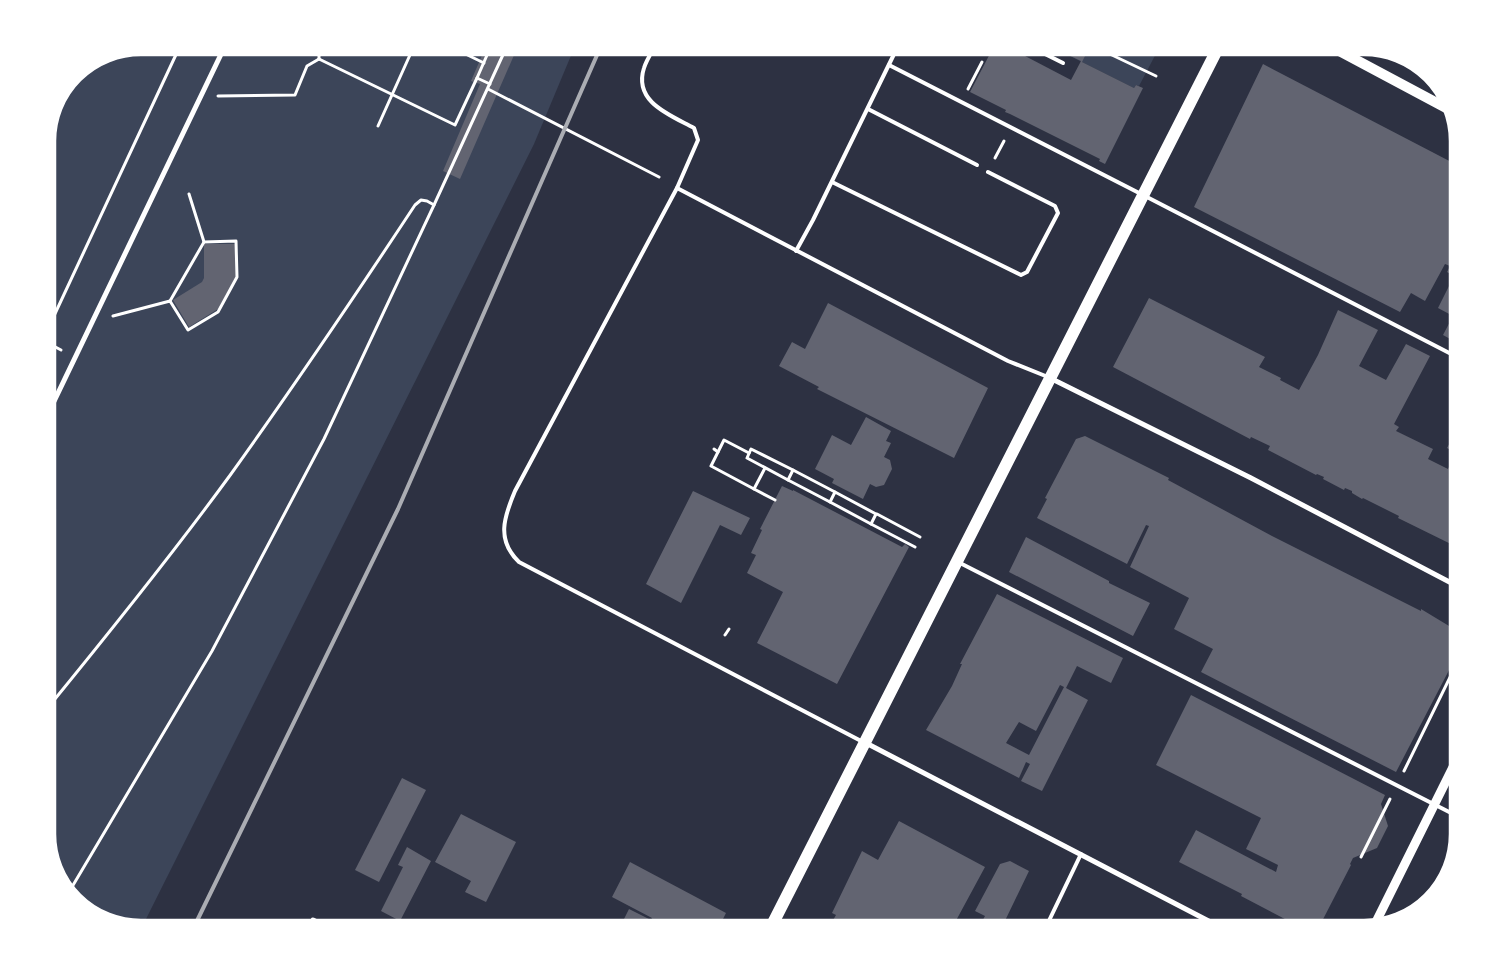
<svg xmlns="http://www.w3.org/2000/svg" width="1505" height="975" font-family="Rubik,sans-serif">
<rect width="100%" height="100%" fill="#2d3142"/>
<!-- green -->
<g fill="#3c4559">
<path d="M142 46H575L534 144 141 929 89 913 59 881 46 839V136L74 74 105 53Z"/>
<path d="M1050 46H1160L1139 86 1136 85 1134 88Z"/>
</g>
<!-- building -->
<g fill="#626471" fill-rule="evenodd">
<path d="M288 46H317L311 55Z"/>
<path d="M486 46 494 48 495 46H518L460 179 443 171 480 84 471 81Z"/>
<path d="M994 46H1006L1071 80 1081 61 1050 46H1090L1082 62 1134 88 1136 85 1143 88 1105 164 1099 161 1100 159 1010 114 1005 112 1006 110 970 92Z"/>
<path d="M1263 64 1459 166V344L1443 335 1453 316 1438 308 1454 276 1447 272 1450 266 1445 264 1425 301 1411 293 1400 312 1194 207Z"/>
<path d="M204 244H235L236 277 218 309 189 327 173 300 202 282 204 278Z"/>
<path d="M1149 298 1265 357 1259 367 1281 378 1280 380 1299 390 1318 355 1338 310 1378 330 1359 366 1386 380 1406 344 1430 356 1394 424 1399 427 1396 431 1433 449 1428 459 1448 469 1456 453 1447 448 1459 426V548L1398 518 1399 516 1363 498 1362 499 1352 493V491L1345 488 1344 490 1323 479 1324 477 1317 474 1316 475 1268 450 1270 446 1251 437 1250 439 1113 367Z"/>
<path d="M828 303 988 388 954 458 817 389 819 387 779 366 792 342 805 349Z"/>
<path d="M866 417 891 431 886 441 891 443 884 457 890 460 892 469 884 485 876 487 870 484 863 499 832 483 834 479 815 469 832 435 851 445Z"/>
<path d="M1085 436 1169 478 1168 480 1272 536 1421 611V609L1459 632V651L1396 772 1201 672 1213 649 1174 629 1189 598 1130 567 1149 526 1146 525 1127 564 1037 518 1047 499 1045 498 1076 439Z"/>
<path d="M782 486 793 491V490L902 547 905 544 909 547 837 684 757 643 783 592 747 573 756 555 751 553 762 530 760 529Z"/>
<path d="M693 491 750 518 741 535 720 525 681 603 646 584Z"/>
<path d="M1026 537 1109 581V583L1150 603 1133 636 1009 572Z"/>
<path d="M997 594 1123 658 1111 683 1077 666 1066 688 1088 700 1042 791 1021 781 1030 764 1026 762 1019 778 926 730 952 686 962 664H960ZM1060 685 1064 687 1029 755 1006 743 1019 722 1036 731Z"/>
<path d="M1191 695 1385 795 1381 804 1388 826 1377 848 1353 858 1350 864 1351 865 1318 929H1304L1241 896 1242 894 1179 862 1196 830 1276 872 1278 865 1246 849 1261 818 1156 765Z"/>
<path d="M402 778 426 790 379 882 355 870Z"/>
<path d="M461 814 516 842 486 902 465 892 471 881 435 862Z"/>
<path d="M899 821 985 867 952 928 940 923 937 929H828L836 915 832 913 862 851 878 860Z"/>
<path d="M407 847 431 861 400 921 381 911 403 867 398 865Z"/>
<path d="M1010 861 1029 871 1001 929H978L985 916 975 911 1000 864Z"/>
<path d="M630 862 726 913 718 929H619L629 909 651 920 652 918 612 897Z"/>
</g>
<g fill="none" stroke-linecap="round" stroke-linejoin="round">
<!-- path -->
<g stroke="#fff" stroke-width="3">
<path d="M449 46 484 63"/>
<path d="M1093 46 1156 76"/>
<path d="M319 59 455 125 477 78"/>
<path d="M319 59V46"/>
<path d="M490 84 477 78 491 46"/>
<path d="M488 89 659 177"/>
<path d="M968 89 982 62"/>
<path d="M218 96 295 95 307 66 319 59"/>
<path d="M378 126 414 46"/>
<path d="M995 158 1004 141"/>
<path d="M170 301 204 242"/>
<path d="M113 316 170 301 188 330 218 312 237 277 236 241 204 242 189 194"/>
<path d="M46 333 180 46"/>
<path d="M46 342 61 350"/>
<path d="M714 449 718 452"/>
<path d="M751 449 793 470 788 480 747 458Z"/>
<path d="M749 453 724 440 711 466 754 489 765 468"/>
<path d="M793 470 835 492"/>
<path d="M788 480 830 502 835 492 876 514 871 524 915 547"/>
<path d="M754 489 775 500"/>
<path d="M830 502 871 524"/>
<path d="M877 514 920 537"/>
<path d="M725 635 729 629"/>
<path d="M46 710C109 633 172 555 231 474 294 386 355 296 415 205L421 200 427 201 434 205"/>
<path d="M1404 771 1459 659"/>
<path d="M1361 857 1390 799"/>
<path d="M69 892 212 651 324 439 434 205 507 46"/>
</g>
<!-- service -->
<g stroke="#fff" stroke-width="4">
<path d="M655 46C651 53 646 61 644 68 633 102 670 115 694 128L698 140 677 188"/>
<path d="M1029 46 1063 63"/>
<path d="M889 65 1143 195 1459 358"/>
<path d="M868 109 977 165"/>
<path d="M832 182 1021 275 1027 272 1058 213 1055 206 988 172"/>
<path d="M796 251 813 220 898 46"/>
<path d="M960 563 1459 817"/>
<path d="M863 742 519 562C496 540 504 517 515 491L677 188 1008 361 1048 377"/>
<path d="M775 922 788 929"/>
<path d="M1045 929 1081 854"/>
</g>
<!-- minor -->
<g stroke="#fff" stroke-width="5">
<path d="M1050 378 1251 478 1459 587"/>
<path d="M46 418 225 46"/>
<path d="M866 743 1224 929"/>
<path d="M313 920 331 929"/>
</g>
<!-- tertiary -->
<path stroke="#fff" stroke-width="9" d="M1374 926 1459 755"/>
<!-- secondary -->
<path stroke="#fff" stroke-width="10" d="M1330 46 1450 110"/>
<!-- primary -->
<path stroke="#fff" stroke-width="12" d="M770 929 1219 46"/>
<!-- rail -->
<path stroke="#abadb3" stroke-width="4" d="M193 929 398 509 601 46"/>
</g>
<!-- crop -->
<path d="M0 0H1505V975H0ZM141 55H1364A86 86 0 0 1 1450 141V834A86 86 0 0 1 1364 920H141A86 86 0 0 1 55 834V141A86 86 0 0 1 141 55Z" fill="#fff" fill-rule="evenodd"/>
<path fill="none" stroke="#fff" stroke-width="2.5" d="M141 55H1364A86 86 0 0 1 1450 141V834A86 86 0 0 1 1364 920H141A86 86 0 0 1 55 834V141A86 86 0 0 1 141 55Z"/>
</svg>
